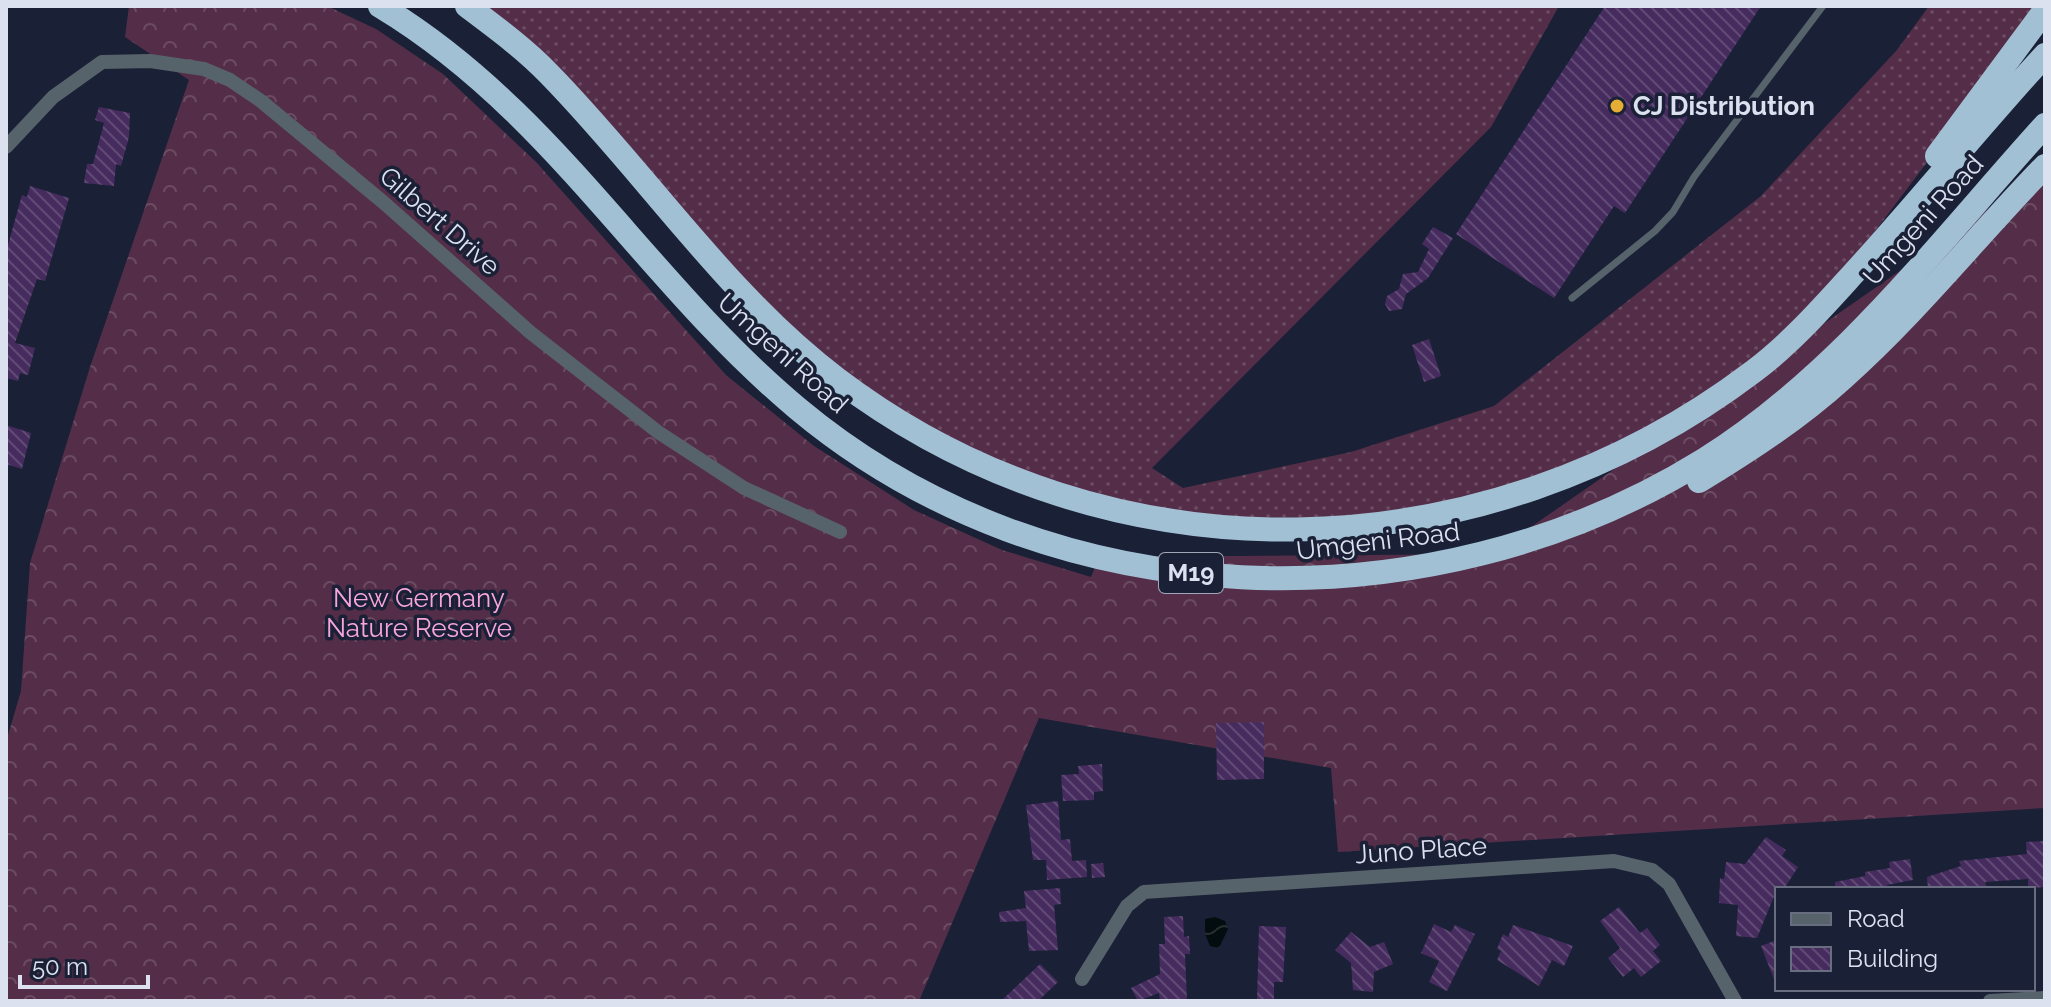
<svg xmlns="http://www.w3.org/2000/svg" width="2051" height="1007" font-family="Raleway,sans-serif">
<defs>
<pattern id="grass-dots" width="8" height="8" patternUnits="userSpaceOnUse" patternTransform="scale(2)"><rect width="8" height="8" fill="#542e48"/><path d="M2 2h.1M6 6h.1" fill="none" stroke="#6c4c63" stroke-width="1.8" stroke-linecap="round"/></pattern>
<pattern id="forest-crowns" width="20" height="18" patternUnits="userSpaceOnUse" patternTransform="scale(2)"><rect width="20" height="18" fill="#542e48"/><path d="M2 6a3 3 0 1 1 6 0M12 15a3 3 0 1 1 6 0" fill="none" stroke="#6c4c63"/></pattern>
<pattern id="water-waves" width="16" height="10" patternUnits="userSpaceOnUse" patternTransform="scale(2)"><rect width="16" height="10" fill="#030c0e"/><path d="M0 5q4-4 8 0t8 0" fill="none" stroke="#272f31"/></pattern>
<pattern id="building-back-hatch" width="6" height="6" patternUnits="userSpaceOnUse" patternTransform="scale(2)"><rect width="6" height="6" fill="#462c5e"/><path d="M-1 5l2 2M0 0l6 6M5-1l2 2" fill="none" stroke="#604a75"/></pattern>
</defs>
<rect width="100%" height="100%" fill="#1a2036"/>
<!-- grass -->
<path fill="url(#grass-dots)" d="M470 6H1559L1491 127 1152 468 1183 488 1351 452 1494 406 1761 196 1897 50 1929 6H2045L1851 263 1755 366 1633 444 1409 519 1167 518 978 460 838 379Z"/>
<!-- forest -->
<path fill="url(#forest-crowns)" d="M129 6H327L376 29 443 74 536 162 726 375 814 446 914 510 1002 550 1091 577 1099 557 1492 554 2045 170V808L1338 852 1331 768 1039 718 919 1001H6V742L21 691 30 563 90 367 189 80 125 37Z"/>
<!-- water -->
<path fill="url(#water-waves)" d="M1215 917 1225 921 1228 929 1219 948 1210 946 1205 934V919Z"/>
<!-- building -->
<g fill="url(#building-back-hatch)">
<path d="M1605 6H1761L1625 213 1614 206 1554 298 1456 234Z"/>
<path d="M99 107 130 113 129 137 121 166 116 164 114 186 84 183 87 164H93L104 123 95 120Z"/>
<path d="M30 186 69 198 45 281 37 279 15 343 35 348 28 375 20 373 18 381 6 378V252L22 195 27 197Z"/>
<path d="M1433 227 1453 238 1428 278 1406 294 1402 309 1389 311 1385 304 1387 296 1399 289 1403 274 1418 272 1429 249 1422 244Z"/>
<path d="M1429 339 1441 376 1424 382 1412 345Z"/>
<path d="M6 425 31 433 22 469 6 464Z"/>
<path d="M1264 722V779L1217 780 1216 723Z"/>
<path d="M1102 764 1103 791 1094 792V800L1063 801 1061 775 1079 774 1078 766Z"/>
<path d="M1058 801 1061 840 1070 839 1072 861 1086 860 1087 877 1047 880 1046 860H1033L1026 805Z"/>
<path d="M1766 837 1786 850 1782 856 1798 867 1784 889H1777L1757 938 1736 936 1738 905 1719 903 1720 878 1724 879 1726 862 1745 864Z"/>
<path d="M2045 841 2043 887 2028 889V879L1985 882 1986 886 1977 889H1928L1927 877 1961 866 1959 861 2027 854 2026 842Z"/>
<path d="M1910 859 1913 880 1887 885 1888 889H1835V882L1865 876V872L1890 868 1889 862Z"/>
<path d="M1103 863 1105 877 1092 878 1091 864Z"/>
<path d="M1060 888 1061 904 1054 905 1058 950 1029 951 1026 921 1000 922 999 912 1026 908 1024 891Z"/>
<path d="M1619 907 1640 933 1647 928 1660 945 1653 951 1661 961 1641 977 1634 968 1623 977 1608 958 1620 948 1600 921Z"/>
<path d="M1183 916 1184 937 1189 936 1190 954H1185L1187 1001H1160L1159 993 1138 1001 1131 988 1160 974 1159 944H1165L1164 917Z"/>
<path d="M1434 924 1451 932 1455 925 1475 934 1447 991 1429 982 1439 961 1421 953Z"/>
<path d="M1513 925 1573 946 1564 966 1552 960 1539 986 1497 960 1501 951 1497 949 1503 934 1508 937Z"/>
<path d="M1259 926 1286 927 1283 982H1274V1001H1257Z"/>
<path d="M1351 932 1370 947 1384 942 1393 964 1374 972 1373 992 1353 990 1351 963 1335 950Z"/>
<path d="M1774 941 1777 950 1776 984 1761 946Z"/>
<path d="M1040 964 1058 982 1038 1001H1001Z"/>
</g>
<g fill="none" stroke-linecap="round" stroke-linejoin="round">
<!-- service -->
<path stroke="#57636b" stroke-width="7" d="M1572 298 1655 231 1673 212 1694 177 1823 6"/>
<!-- minor -->
<g stroke="#57636b" stroke-width="14">
<path d="M6 147 53 97 102 62 150 61 204 69 230 80 261 101 383 202 531 333 658 432 744 488 840 532"/>
<path d="M1082 979 1127 906 1144 892 1614 861 1652 870 1669 884 1735 1001"/>
<path d="M1990 1001 2045 998"/>
</g>
<!-- motorway -->
<g stroke="#a2c0d4" stroke-width="24">
<path d="M380 6C553 110 644 280 797 408 1049 619 1428 631 1704 460 1841 374 1938 243 2045 125"/>
<path d="M467 6C495 27 525 49 549 74 647 174 725 294 837 379 1110 586 1484 576 1754 371 1790 344 1822 308 1852 275 1918 203 1979 127 2045 55"/>
<path d="M1937 156 2045 10"/>
<path d="M1699 481C1750 450 1799 418 1843 378 1916 313 1977 236 2045 166"/>
</g>
</g>
<!-- markers -->
<circle fill="#e4ae35" stroke="#1a2036" stroke-width="3" cx="1617" cy="106" r="8"/>
<g text-anchor="middle" stroke-width="7" stroke-linejoin="round" paint-order="stroke">
<!-- shield labels -->
<rect fill="#1a2036" stroke="#a2a7b8" stroke-width="2" x="1159" y="553" width="64" height="40" rx="6"/>
<g font-size="24" font-weight="bold" fill="#dce1f0">
<text x="1191" y="581">M19</text>
</g>
<!-- poi labels -->
<g font-size="26" font-weight="bold" fill="#dce1f0" stroke="#1a2036" text-anchor="start">
<text x="1633" y="115">CJ Distribution</text>
</g>
<!-- street labels -->
<g font-size="26" fill="#dce1f0" stroke="#1a2036">
<text transform="translate(1923 220) rotate(-48)" y="9">Umgeni Road</text>
<text transform="translate(440 221) rotate(41)" y="9">Gilbert Drive</text>
<text transform="translate(783 353) rotate(42)" y="9">Umgeni Road</text>
<text transform="translate(1378 541) rotate(-7)" y="9">Umgeni Road</text>
<text transform="translate(1421 850) rotate(-4)" y="9">Juno Place</text>
</g>
<!-- park labels -->
<g font-size="26" fill="#f8a5dc" stroke="#1a2036">
<text x="419" y="607">New Germany<tspan x="419" dy="30">Nature Reserve</tspan></text>
</g>
</g>
<!-- border -->
<rect width="2051" height="1007" fill="none" stroke="#dce1f0" stroke-width="16"/>
<!-- legend -->
<rect x="1775" y="887" width="260" height="104" fill="#1a2036" stroke="#686d80" stroke-width="2"/>
<rect x="1791" y="913" width="40" height="12" fill="#57636b" stroke="#686d80" stroke-width="2"/>
<text x="1847" y="927" font-size="24" fill="#dce1f0">Road</text>
<rect x="1791" y="947" width="40" height="24" fill="url(#building-back-hatch)" stroke="#686d80" stroke-width="2"/>
<text x="1847" y="967" font-size="24" fill="#dce1f0">Building</text>
<!-- scale -->
<path d="M20 975v12h128v-12" fill="none" stroke="#dce1f0" stroke-width="4"/>
<text x="32" y="975" font-size="24" fill="#dce1f0" stroke="#1a2036" stroke-width="6" paint-order="stroke">50 m</text>
</svg>
